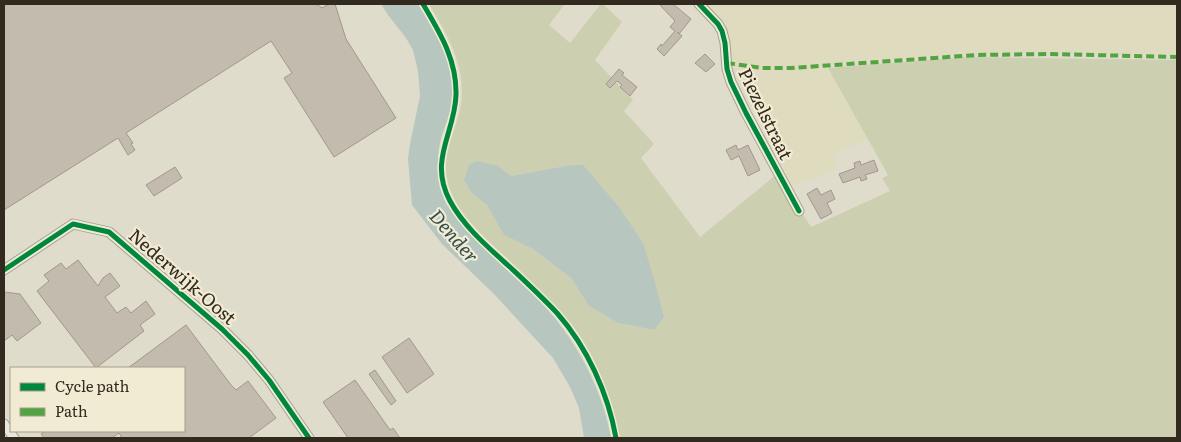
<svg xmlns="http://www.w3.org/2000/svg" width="1181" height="442" font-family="Literata,serif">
<rect width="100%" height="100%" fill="#e0dccc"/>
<!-- farmland -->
<path fill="#dedbbe" d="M705 4H1177V54L974 53 829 64 828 68 868 139 835 154 837 169 793 186 734 74 726 25Z"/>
<!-- green -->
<path fill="#cccfb0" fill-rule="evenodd" d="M429 4H565L549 25 570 43 601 4H603L622 22 595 60 633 100 624 111 654 144 641 158 700 237 777 174 811 227 890 191 882 178 888 175 828 68 968 57 1177 60V438H619C611 398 597 356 571 324 552 301 529 280 508 259 488 240 463 220 452 194 434 154 463 127 462 91 462 58 445 31 429 4ZM571 165 664 319 653 330 618 323 589 306 571 278 533 249 504 235 487 205 498 166 511 176Z"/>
<!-- water -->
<g fill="#b7c6be">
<path d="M381 4H418C434 31 452 58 453 91 453 107 446 123 441 138 436 158 436 187 447 205 459 224 481 244 497 261 516 279 537 297 554 317 582 352 603 393 611 438H584L579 408 570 387 553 358 494 294 442 244 412 205 408 159 410 144 420 96 418 71 413 50 406 38 388 15Z"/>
<path d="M477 161 498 166 511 176 571 165H583L619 207 643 243 656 286 664 318 654 330 618 323 589 306 571 278 533 249 504 235 487 205 472 193 464 180 469 165Z"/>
</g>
<!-- building -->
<g fill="#c3bbad" stroke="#a0988c">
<path d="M4 4H316L322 8 329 4H335L346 39 396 118 334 157 284 78 292 73 271 41 126 133 133 143 131 144 135 150 128 155 118 138 4 210Z"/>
<path d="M659 4H673L691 19 679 34 677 32 682 36 664 56 657 49 661 44 662 46 675 31 670 27 675 21Z"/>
<path d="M705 54 715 64 706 72 695 63Z"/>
<path d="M619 69 624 73 622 75 637 87 630 96 620 87 622 85 617 81 610 88 606 84Z"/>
<path d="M736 145 738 150 748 145 760 170 748 176 739 156 731 160 726 150Z"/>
<path d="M874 160 878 171 865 175 867 179 861 181 860 177 843 183 839 174 855 168 854 163 860 161 861 165Z"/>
<path d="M175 167 182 178 154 196 146 185Z"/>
<path d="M817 188 821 195 831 190 835 199 827 203 832 213 821 219 807 194Z"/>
<path d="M78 260 98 286 103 278 110 273 120 286 105 297 117 313 126 307 131 313 146 301 155 314 140 325 144 331 96 368 37 291 49 281 44 275 61 263 66 269Z"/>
<path d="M4 292 20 294 41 323 17 341 12 335 4 341Z"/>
<path d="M186 325 231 385 236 390 248 381 276 418 249 438H122L119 433 112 438H44L41 434 45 431H184V368H128Z"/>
<path d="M409 338 434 374 407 393 382 357Z"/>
<path d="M375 370 396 401 391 405 369 374Z"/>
<path d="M355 380 390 430 393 428 400 438H348L323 402Z"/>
</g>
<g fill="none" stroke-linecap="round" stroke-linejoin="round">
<!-- lane casing -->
<g stroke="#a5a196" stroke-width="6">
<path id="lane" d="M423 4C440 33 457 60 456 95 455 133 428 160 450 201 464 227 489 248 511 268 527 283 542 297 557 313 587 347 608 393 616 438"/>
</g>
<!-- street casing -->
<g stroke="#a5a196" stroke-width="11">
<g id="street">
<path d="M699 4 718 24 722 31 725 43 727 69 731 82 746 113 799 211"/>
<path d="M4 270 73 224 109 232 222 329 248 355 269 380 309 438"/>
<path d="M4 424 14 438"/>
</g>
</g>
<!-- lane -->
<use href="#lane" stroke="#e8e6dd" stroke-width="4.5"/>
<!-- street -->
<use href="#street" stroke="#e8e6dd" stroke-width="9"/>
<!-- quiet -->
<path stroke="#52a441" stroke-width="4" stroke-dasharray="8 4" stroke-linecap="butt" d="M727 63 762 68H791L977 55 1049 54 1177 57"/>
<!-- cycleway casing -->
<g stroke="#f1ebd3" stroke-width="8">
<g id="cycleway">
<path d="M423 4C440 33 457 60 456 95 455 133 428 160 450 201 464 227 489 248 511 268 527 283 542 297 557 313 587 347 608 393 616 438"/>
<path d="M699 4 718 24 722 31 725 43 727 69 731 82 746 113 799 211"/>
<path d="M4 270 73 224 109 232 222 329 248 355 269 380 309 438"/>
</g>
</g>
<!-- cycleway -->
<use href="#cycleway" stroke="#00873e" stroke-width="5"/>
</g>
<g text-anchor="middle" stroke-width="4.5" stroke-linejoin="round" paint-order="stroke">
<!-- street labels -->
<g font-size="18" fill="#332a1f" stroke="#f1ebd3">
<text transform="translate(765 114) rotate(64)" y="6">Piezelstraat</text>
<text transform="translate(182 277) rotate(41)" y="6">Nederwijk-Oost</text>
</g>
<!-- water labels -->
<g font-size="19" font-style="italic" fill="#304f51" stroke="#f1ebd3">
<text transform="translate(454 236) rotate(49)" y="7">Dender</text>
</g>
</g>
<!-- border -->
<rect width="1181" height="442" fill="none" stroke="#332a1f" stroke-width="10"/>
<!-- legend -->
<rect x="10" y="367" width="175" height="65" fill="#f1ebd3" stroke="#a59e8b"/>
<rect x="20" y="383" width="25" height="8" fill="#00873e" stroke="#a59e8b"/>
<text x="55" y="392" font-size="15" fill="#332a1f">Cycle path</text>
<rect x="20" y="408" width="25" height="8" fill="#52a441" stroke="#a59e8b"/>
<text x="55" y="417" font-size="15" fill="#332a1f">Path</text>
</svg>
